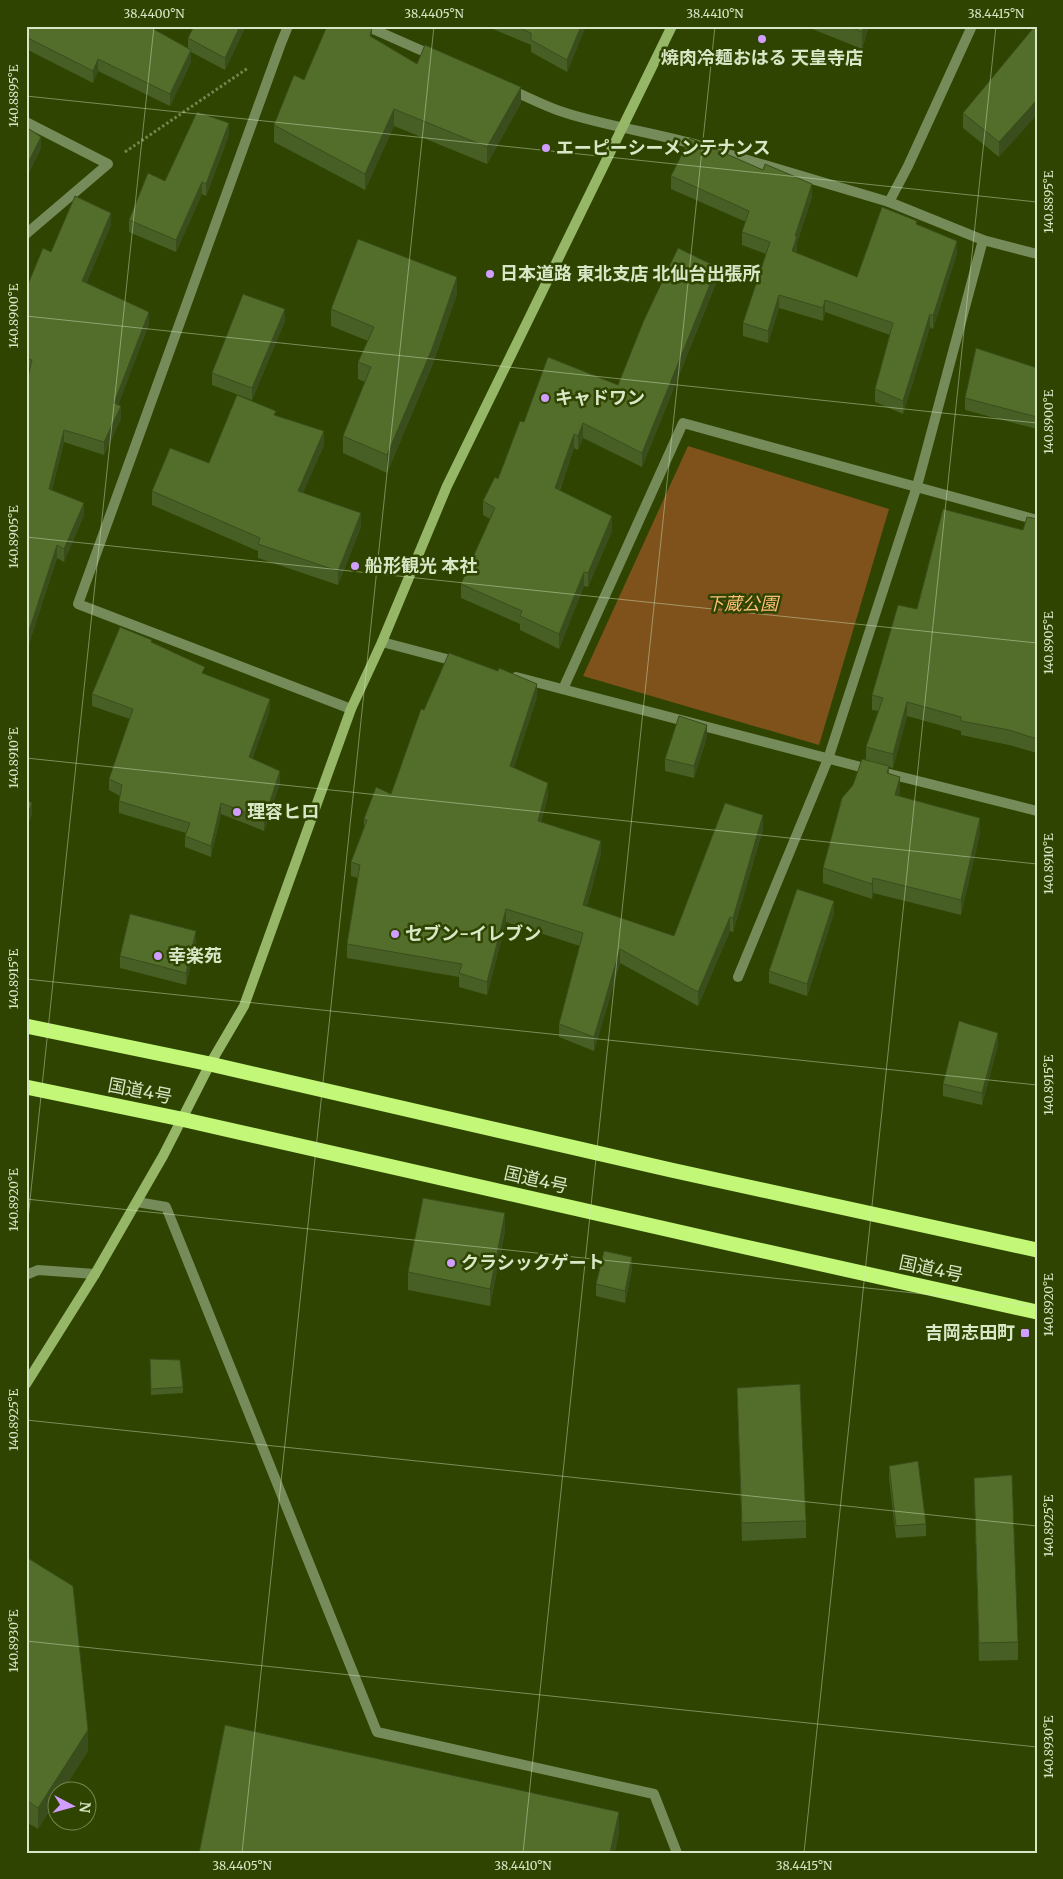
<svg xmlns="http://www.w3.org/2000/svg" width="1063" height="1879" font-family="Merriweather,'Noto Sans JP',serif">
<rect width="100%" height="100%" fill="#2e4400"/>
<!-- green -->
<path fill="#7e521a" d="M688 446 889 509 819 745 583 676Z"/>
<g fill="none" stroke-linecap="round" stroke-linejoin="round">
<!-- path -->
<path stroke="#738650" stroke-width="3" stroke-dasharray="2.5 2.5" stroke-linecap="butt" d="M125 152 248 68"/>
<!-- lane -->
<path stroke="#758b5a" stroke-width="10" d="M137 1202 166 1207 377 1732 654 1794 677 1853"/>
<!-- street -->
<g stroke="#758b5a" stroke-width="10">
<path d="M288 26 280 46 78 604 351 709"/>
<path d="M366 26 434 56"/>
<path d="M509 89C528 97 546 107 566 113 610 127 656 133 701 146"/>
<path d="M26 122 108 164 26 234"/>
<path d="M714 150 889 202 983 240 1037 254"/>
<path d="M889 202 908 166 972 26"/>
<path d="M382 642 458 662"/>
<path d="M516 677 872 770"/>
<path d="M563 689 683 423 1037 520"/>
<path d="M886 773 1037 811"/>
<path d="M738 977 828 759 917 486 983 240"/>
<path d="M26 1275 38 1270 95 1274"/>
</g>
<!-- secondary -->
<path stroke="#95b767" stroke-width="10" d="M26 1384 95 1274 163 1156 210 1064 244 1006 351 709 382 642 447 486 672 26"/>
<!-- highway -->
<g stroke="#c2f777" stroke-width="15">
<path d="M26 1026 210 1064 671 1170 1037 1250"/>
<path d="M26 1087 181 1119 732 1244 1037 1312"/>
</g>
</g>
<!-- wall -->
<g fill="#475f24">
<path d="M26 26 188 49V38L246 26 225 70 191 52V62L170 106 98 71 93 83 26 49Z"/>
<path d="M486 26H586L567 72 531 52V45Z"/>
<path d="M805 26H869L862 49Z"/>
<path d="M1035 26 999 157 963 128V113Z"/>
<path d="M372 37 417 64 521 103 487 164 394 126 365 190 274 142V125Z"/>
<path d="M229 135 206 196 202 194 176 252 129 232V220L165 181Z"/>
<path d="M671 176 812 197 797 243V249L796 253 857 277 917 225 957 253 933 329 930 327 903 414 875 402V389L890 335 825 312 823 321 779 308 768 343 743 336V323L766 254 742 245V232L746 222 671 189Z"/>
<path d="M111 225 86 283 149 324 118 405 121 419 104 455 64 442 52 490 84 515 64 562 57 558 26 653V385L30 372 26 370V289L51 252Z"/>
<path d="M717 281 642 467 583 438 578 450 574 448 560 490 612 531 588 587 584 586 559 649 520 630V624L461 598V584L490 519 483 515V501L498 479 524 422 618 385Z"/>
<path d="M457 294 432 366 387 473 343 453V436L365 382 358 379V362L368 341 331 326V309Z"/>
<path d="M285 321 252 400 212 385V373Z"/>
<path d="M1037 368V429L965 410V398Z"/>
<path d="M276 416 324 445 303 492 361 527 338 585 258 558V551L152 505V491L209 463Z"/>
<path d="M1037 519V753L1009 745 961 735V731L907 716 893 768 889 767V773L900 792 899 796 980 833 961 915 873 893 872 899 823 883V868L853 785 866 761V747L879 711 872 710V695L917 609Z"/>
<path d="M152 643 205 674 270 710 252 759 280 783 264 831 221 814 211 857 185 847V836L186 833 119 813V801L120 796 109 790V779L130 719 92 706V694Z"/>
<path d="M537 697 514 767 548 796 541 822 601 854 587 906 674 936 763 829 733 932 730 931 698 1006 620 963 594 1051 559 1037V1024L580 946 506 922 487 995 459 987V977L347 958V944L358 878 351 876V862L364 828V819L391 794 424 710Z"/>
<path d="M707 737 694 778 665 771V759Z"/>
<path d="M1037 868V891L1035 890V876Z"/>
<path d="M834 913 807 996 769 983V971Z"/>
<path d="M196 943 186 985 120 968V956Z"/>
<path d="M998 1045 982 1105 943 1096V1084Z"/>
<path d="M505 1231 490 1306 408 1290V1272Z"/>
<path d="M632 1269 625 1303 596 1296V1284Z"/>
<path d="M150 1359 183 1387V1393L151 1395Z"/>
<path d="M737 1388 806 1521V1538L742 1541Z"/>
<path d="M889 1466 926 1524V1536L896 1538 889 1478Z"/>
<path d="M974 1478 1018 1642V1660L979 1661Z"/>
<path d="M26 1557 88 1751 38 1829 26 1822Z"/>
</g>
<!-- shaded-wall -->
<g fill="#3a4d1d">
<path d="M240 26H246L225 70V58Z"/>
<path d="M581 26H586L567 72V60Z"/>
<path d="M864 26H869L862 49V32Z"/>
<path d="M372 28V44L370 36Z"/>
<path d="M191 50V62L170 106V94Z"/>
<path d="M98 59V71L93 83V71Z"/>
<path d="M521 87V103L487 164V147Z"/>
<path d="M1037 100V115L999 157V142Z"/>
<path d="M394 109V126L365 190V174Z"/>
<path d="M229 123V135L206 196V184Z"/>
<path d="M41 137V149L26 179V167Z"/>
<path d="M202 182V194L176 252V240Z"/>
<path d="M812 184V197L797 243V249L792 264V251L795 236Z"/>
<path d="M111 213V225L82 294V281Z"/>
<path d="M957 241V253L933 329V316Z"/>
<path d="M717 267V281L642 467V453Z"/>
<path d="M457 277V294L432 366 387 473V455Z"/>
<path d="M779 295V308L768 343V331Z"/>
<path d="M825 300V312L823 321V308Z"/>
<path d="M285 309V321L252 400V388Z"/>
<path d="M149 312V324L114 416V403Z"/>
<path d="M930 314V327L903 414V401Z"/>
<path d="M121 406V419L104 455V442Z"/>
<path d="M583 423V438L578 450V436Z"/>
<path d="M64 430V442L49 502V489Z"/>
<path d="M324 431V445L298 505V491Z"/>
<path d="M574 434V448L555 502V488Z"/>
<path d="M84 503V515L64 562V549Z"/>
<path d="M361 513V527L338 585V571Z"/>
<path d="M612 516V531L588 587V573Z"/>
<path d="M57 545V558L26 653V640Z"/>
<path d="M584 572V586L559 649V634Z"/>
<path d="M537 684V697L510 779V766Z"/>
<path d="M270 699V710L249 769V757Z"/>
<path d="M907 702V716L893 768V754Z"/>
<path d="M707 725V737L694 778V766Z"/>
<path d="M280 771V783L264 831V820Z"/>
<path d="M900 777V792L895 811V795Z"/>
<path d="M548 783V796L538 834V821Z"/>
<path d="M32 803V815L26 829V817Z"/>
<path d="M221 803V814L211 857V846Z"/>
<path d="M763 815V829L733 932V918Z"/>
<path d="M980 818V833L961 915V900Z"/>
<path d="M601 841V854L583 919V905Z"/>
<path d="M873 878V893L872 899V884Z"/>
<path d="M834 901V913L807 996V984Z"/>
<path d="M506 909V922L487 995V982Z"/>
<path d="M730 917V931L698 1006V992Z"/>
<path d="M196 931V943L186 985V973Z"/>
<path d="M620 949V963L594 1051V1037Z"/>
<path d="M998 1033V1045L982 1105V1093Z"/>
<path d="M505 1213V1231L490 1306V1289Z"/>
<path d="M632 1257V1269L625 1303V1291Z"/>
<path d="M88 1730V1751L62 1792H58V1798L38 1829V1808Z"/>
<path d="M619 1812V1834L615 1853H610Z"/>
</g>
<!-- building -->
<g fill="#536e2a" stroke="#3a4d1d">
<path d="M26 26H148L191 50 170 94 98 59 93 71 26 37Z"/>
<path d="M194 26H240L225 58 188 38Z"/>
<path d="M327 26H369L372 28 370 36 417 64 425 45 521 87 487 147 394 109 365 174 274 125 294 75 304 80Z"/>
<path d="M514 26H581L567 60 531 40V33Z"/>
<path d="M848 26H864L862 32Z"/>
<path d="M1035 26H1037V100L999 142 963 113Z"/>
<path d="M197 112 229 123 206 184 202 182 176 240 129 220 148 173 165 181Z"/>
<path d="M26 127 41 137 26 167Z"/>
<path d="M690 138 763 170 765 164 812 184 795 236H797L792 251 857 277 882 207 917 221 916 224 957 241 933 316 930 314 903 401 875 389 893 323 825 300 823 308 779 295 768 331 743 323 770 242 742 232 749 211 671 176Z"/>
<path d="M75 196 111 213 82 281 149 312 114 403 121 406 104 442 64 430 49 489 84 503 64 549 57 545 26 640V385L32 360 26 358V289L43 248 51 252Z"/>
<path d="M358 239 457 277 432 349 387 455 343 436 371 367 358 362 374 327 331 309Z"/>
<path d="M678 248 717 267 642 453 583 423 578 436 574 434 555 488 612 516 588 573 584 572 559 634 520 616 522 611 461 584 495 508 483 501 495 477 498 479 520 421 524 422 548 357 618 385 644 320Z"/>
<path d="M243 294 285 309 252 388 212 373Z"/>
<path d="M976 348 1037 368V417L965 398Z"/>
<path d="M237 395 276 411 274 415 324 431 298 491 361 513 338 571 258 544 260 538 152 491 170 448 209 463Z"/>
<path d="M943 509 1023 530 1027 517 1037 519V739L1009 730 961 721V717L907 702 893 754 866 747 883 698 872 695 898 605 917 609Z"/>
<path d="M120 627 152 640 151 642 205 667 202 673 270 699 249 757 280 771 264 820 221 803 211 846 185 836 190 823 119 801 122 785 109 779 133 709 92 694Z"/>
<path d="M449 653 498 671 499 668 537 684 510 766 548 783 538 821 601 841 583 905 674 936 725 803 763 815 733 918 730 917 698 992 620 949 594 1037 559 1024 583 933 506 909 487 982 459 973 462 964 347 944 360 865 351 862 367 820 364 819 376 787 391 794 421 709 424 710Z"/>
<path d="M679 716 707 725 694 766 665 759Z"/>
<path d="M862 759 889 766 887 773 900 777 895 795 980 818 961 900 873 878 872 884 823 868 842 798 853 785Z"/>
<path d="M26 800 32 803 26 817Z"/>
<path d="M1037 868V877L1035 876Z"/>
<path d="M797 889 834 901 807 984 769 971Z"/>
<path d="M130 914 196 931 186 973 120 956Z"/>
<path d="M959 1021 998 1033 982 1093 943 1084Z"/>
<path d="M423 1198 505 1213 490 1289 408 1272Z"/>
<path d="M604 1251 632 1257 625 1291 596 1284Z"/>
<path d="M150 1359 180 1360 183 1387 151 1389Z"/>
<path d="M800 1384 806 1521 742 1523 737 1388Z"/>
<path d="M918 1461 926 1524 896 1526 889 1466Z"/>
<path d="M1012 1475 1018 1642 979 1643 974 1478Z"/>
<path d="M26 1557 73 1586 88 1730 38 1808 26 1800Z"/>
<path d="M225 1725 619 1812 610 1853H199Z"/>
</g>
<!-- ticks -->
<path fill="none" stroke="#d8e7c6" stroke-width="1" stroke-opacity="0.45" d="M26 96 1037 202M26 316 1037 423M26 537 1037 643M26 758 1037 864M26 979 1037 1085M26 1199 1037 1306M26 1238 154 26M26 1420 1037 1526M26 1641 1037 1747M242 1853 434 26M523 1853 715 26M804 1853 996 26"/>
<!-- markers -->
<g fill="#d19dfe" stroke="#2e4400" stroke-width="2">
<circle cx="762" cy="39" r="5"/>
<circle cx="546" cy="148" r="5"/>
<circle cx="490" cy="274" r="5"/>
<circle cx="545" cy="398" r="5"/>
<circle cx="355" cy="566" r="5"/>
<circle cx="237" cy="812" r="5"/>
<circle cx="395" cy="934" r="5"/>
<circle cx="158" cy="956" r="5"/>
<circle cx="451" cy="1263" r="5"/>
<rect x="1020" y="1328" width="10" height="10" rx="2.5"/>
</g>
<g text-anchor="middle" stroke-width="5" stroke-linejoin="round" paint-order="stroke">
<!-- poi labels -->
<g font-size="18" font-weight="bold" fill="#d8e7c6" stroke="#2e4400" text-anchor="start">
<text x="762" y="64" text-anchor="middle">焼肉冷麺おはる 天皇寺店</text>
<text x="556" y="154">エーピーシーメンテナンス</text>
<text x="500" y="280">日本道路 東北支店 北仙台出張所</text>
<text x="555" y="404">キャドワン</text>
<text x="365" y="572">船形観光 本社</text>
<text x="247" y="818">理容ヒロ</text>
<text x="405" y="940">セブン-イレブン</text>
<text x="168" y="962">幸楽苑</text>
<text x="461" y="1269">クラシックゲート</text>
<text x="1015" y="1339" text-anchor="end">吉岡志田町</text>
</g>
<!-- park labels -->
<g font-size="18" font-style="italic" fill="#ffbd74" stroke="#2e4400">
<text x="742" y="610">下蔵公園</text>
</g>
<!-- street labels -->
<g font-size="18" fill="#d8e7c6" stroke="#2e4400">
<text transform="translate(140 1091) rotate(11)" y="6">国道4号</text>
<text transform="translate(536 1180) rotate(13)" y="6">国道4号</text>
<text transform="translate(931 1269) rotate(12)" y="6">国道4号</text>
</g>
</g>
<!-- border -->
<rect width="1063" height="1879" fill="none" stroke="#2e4400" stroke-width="55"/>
<!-- north arrow -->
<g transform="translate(72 1806) rotate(96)"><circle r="24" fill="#2e4400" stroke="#72854f"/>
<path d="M0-4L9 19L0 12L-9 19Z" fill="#d19dfe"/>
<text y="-8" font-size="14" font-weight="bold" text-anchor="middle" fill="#d8e7c6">N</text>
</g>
<rect x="28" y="28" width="1008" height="1824" fill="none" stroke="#d8e7c6" stroke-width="2"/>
<g font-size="12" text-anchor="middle" fill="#d8e7c6">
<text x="154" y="18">38.4400°N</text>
<text x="434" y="18">38.4405°N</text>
<text x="715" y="18">38.4410°N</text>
<text x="996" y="18">38.4415°N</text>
<text transform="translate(14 96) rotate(-90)" y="4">140.8895°E</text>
<text transform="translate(1049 202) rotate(-90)" y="4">140.8895°E</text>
<text transform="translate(14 316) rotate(-90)" y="4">140.8900°E</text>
<text transform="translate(1049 422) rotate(-90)" y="4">140.8900°E</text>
<text transform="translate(14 537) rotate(-90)" y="4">140.8905°E</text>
<text transform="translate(1049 643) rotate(-90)" y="4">140.8905°E</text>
<text transform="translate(14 758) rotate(-90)" y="4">140.8910°E</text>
<text transform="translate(1049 864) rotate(-90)" y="4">140.8910°E</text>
<text transform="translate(14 979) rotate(-90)" y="4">140.8915°E</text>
<text transform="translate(1049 1085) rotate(-90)" y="4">140.8915°E</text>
<text transform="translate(14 1200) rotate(-90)" y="4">140.8920°E</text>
<text transform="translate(1049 1305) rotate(-90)" y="4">140.8920°E</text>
<text transform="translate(14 1420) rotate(-90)" y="4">140.8925°E</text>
<text transform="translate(1049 1526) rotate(-90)" y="4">140.8925°E</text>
<text transform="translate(14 1641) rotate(-90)" y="4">140.8930°E</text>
<text transform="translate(1049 1747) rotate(-90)" y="4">140.8930°E</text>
<text x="242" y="1870">38.4405°N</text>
<text x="523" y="1870">38.4410°N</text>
<text x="804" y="1870">38.4415°N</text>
</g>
</svg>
